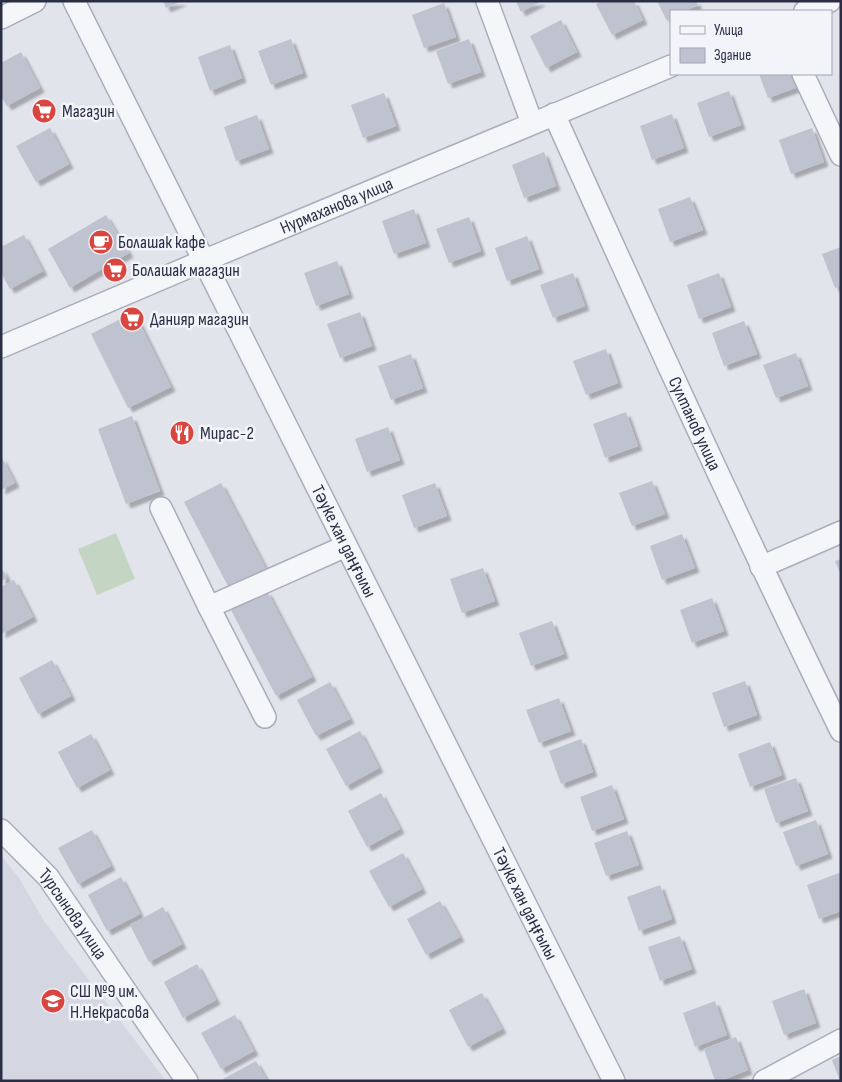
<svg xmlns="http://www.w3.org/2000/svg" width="842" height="1082" font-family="'Sofia Sans Condensed',sans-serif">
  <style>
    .built { fill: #d4d6e1 }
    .green { fill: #c4d6c3 }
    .building { fill: #bfc2cf; filter: url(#shadow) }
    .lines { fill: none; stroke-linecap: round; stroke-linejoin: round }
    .minor-casing { stroke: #aaadba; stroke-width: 24 }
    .minor { stroke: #f5f6f9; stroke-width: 21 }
    .labels { text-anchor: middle; stroke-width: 5; stroke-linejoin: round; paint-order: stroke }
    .poi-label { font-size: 18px; fill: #292e45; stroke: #f2f4f9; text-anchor: start }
    .street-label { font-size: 18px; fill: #292e45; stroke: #f2f4f9 }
  </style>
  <defs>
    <filter id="shadow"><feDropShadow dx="4.5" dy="4.5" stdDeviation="1" flood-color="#0004"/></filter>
  </defs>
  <rect width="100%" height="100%" fill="#e2e4ec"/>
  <!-- built -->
  <path class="built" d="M1,855L19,878L44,921L166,1081H1Z"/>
  <!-- green -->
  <path class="green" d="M116,533L135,579L97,595L78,549Z"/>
  <!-- building -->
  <g class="building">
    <path d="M163,1H183L166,8Z"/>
    <path d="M516,1H542L521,12Z"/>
    <path d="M601,1H634L643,20L612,35L596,4Z"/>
    <path d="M657,1H696L698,5L685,11H671V19L667,21Z"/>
    <path d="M444,3L456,37L424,48L412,15Z"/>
    <path d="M561,20L577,52L546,68L530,36Z"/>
    <path d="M291,39L303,73L271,85L258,51Z"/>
    <path d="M469,39L481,72L448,84L436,51Z"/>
    <path d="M230,45L242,78L210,91L198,57Z"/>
    <path d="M21,52L40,88L7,106L1,96V63Z"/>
    <path d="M759,74H796L801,86L768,98Z"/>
    <path d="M729,91L741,125L709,137L697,103Z"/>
    <path d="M384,93L396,126L363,138L351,105Z"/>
    <path d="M672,114L684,148L652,160L640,126Z"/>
    <path d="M257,115L269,149L236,161L224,127Z"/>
    <path d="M50,128L69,164L36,182L16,146Z"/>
    <path d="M812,128L824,162L791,174L779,140Z"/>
    <path d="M544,152L556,186L524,198L512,165Z"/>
    <path d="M690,197L703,230L670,242L658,209Z"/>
    <path d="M414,209L426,243L394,254L382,221Z"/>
    <path d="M106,215L129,253L70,288L48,249Z"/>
    <path d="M469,217L481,251L449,263L436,229Z"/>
    <path d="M24,235L43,271L10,289L1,273V247Z"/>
    <path d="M527,236L539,269L507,281L495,248Z"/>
    <path d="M841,247V285L835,288L822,254Z"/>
    <path d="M337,261L349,294L316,306L304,273Z"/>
    <path d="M573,273L585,306L553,318L540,285Z"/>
    <path d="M719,273L731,307L699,319L687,285Z"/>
    <path d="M134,312L171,387L128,408L91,334Z"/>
    <path d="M360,312L372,346L340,358L327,324Z"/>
    <path d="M744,321L757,354L724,366L712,333Z"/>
    <path d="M606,349L618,383L586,395L573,361Z"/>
    <path d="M796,353L808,386L776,398L763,365Z"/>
    <path d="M411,354L423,388L391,400L378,366Z"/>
    <path d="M626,412L638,446L605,458L593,424Z"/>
    <path d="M132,416L160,491L126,504L98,429Z"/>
    <path d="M388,427L400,460L367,472L355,439Z"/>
    <path d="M1,456L15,483L1,490Z"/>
    <path d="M652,481L665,514L632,526L619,493Z"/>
    <path d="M221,483L266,569L229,588L184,502Z"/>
    <path d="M435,483L447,516L414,528L402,495Z"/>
    <path d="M682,534L695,568L662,580L650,546Z"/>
    <path d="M841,559V575L835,561Z"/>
    <path d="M1,567L7,578L1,581Z"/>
    <path d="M483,568L495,601L462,613L450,579Z"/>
    <path d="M14,580L33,617L1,634V587Z"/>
    <path d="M267,591L312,677L276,696L231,610Z"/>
    <path d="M712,598L724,631L692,643L680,610Z"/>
    <path d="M552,621L564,654L531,666L519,633Z"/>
    <path d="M52,660L71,696L38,714L19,678Z"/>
    <path d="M745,681L757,715L724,727L712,693Z"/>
    <path d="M330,682L350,719L316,736L297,700Z"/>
    <path d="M559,698L571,731L539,743L526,710Z"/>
    <path d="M360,731L379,768L346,786L326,749Z"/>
    <path d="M91,734L110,770L77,788L58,752Z"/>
    <path d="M581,739L593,772L561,784L549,751Z"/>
    <path d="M770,742L782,775L750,787L738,754Z"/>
    <path d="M796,778L808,811L776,823L764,789Z"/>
    <path d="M612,785L624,819L592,831L580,797Z"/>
    <path d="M381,793L400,829L367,847L348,811Z"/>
    <path d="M816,820L828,854L796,866L783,832Z"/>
    <path d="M92,830L111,866L78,884L58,848Z"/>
    <path d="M627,831L639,865L606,876L594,843Z"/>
    <path d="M403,853L422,889L389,907L369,871Z"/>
    <path d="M839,873L841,877V911L819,919L807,885Z"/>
    <path d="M121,877L140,914L107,931L88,895Z"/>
    <path d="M660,885L672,919L639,931L627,897Z"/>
    <path d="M440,901L460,937L426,955L407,919Z"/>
    <path d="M163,907L182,944L149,962L130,925Z"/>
    <path d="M680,936L692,969L660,981L648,947Z"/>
    <path d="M197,964L216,1000L183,1018L164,982Z"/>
    <path d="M804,989L816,1023L784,1035L772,1001Z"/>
    <path d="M482,993L502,1029L468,1047L449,1010Z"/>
    <path d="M715,1001L727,1035L695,1047L683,1013Z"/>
    <path d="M235,1015L254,1051L221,1069L201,1033Z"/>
    <path d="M736,1037L748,1070L720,1081H715L704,1049Z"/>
    <path d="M841,1056V1081H840L832,1060Z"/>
    <path d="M256,1061L267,1081H224L223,1079Z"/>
  </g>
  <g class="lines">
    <defs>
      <g id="minor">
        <path id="s1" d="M74,1L614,1081"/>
        <path d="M487,1L532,123"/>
        <path d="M805,11L830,1"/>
        <path d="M1,18L35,1"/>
        <path d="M803,74L841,155"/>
        <path id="s2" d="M554,114C647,321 741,527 841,731"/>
        <path id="s3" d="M1,347L203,261L671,66"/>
        <path d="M161,508L209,607L265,717"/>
        <path d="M761,567L841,532"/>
        <path d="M209,607L346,546"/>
        <path id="s4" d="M1,830L48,877L187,1081"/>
        <path d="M764,1081L841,1040"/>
      </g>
    </defs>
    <!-- minor casing -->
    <use href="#minor" class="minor-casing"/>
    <!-- minor -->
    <use href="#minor" class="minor"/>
  </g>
  <!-- icons -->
  <defs>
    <symbol id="supermarket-disc" viewBox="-11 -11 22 22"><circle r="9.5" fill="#d9453f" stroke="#f2f4f9"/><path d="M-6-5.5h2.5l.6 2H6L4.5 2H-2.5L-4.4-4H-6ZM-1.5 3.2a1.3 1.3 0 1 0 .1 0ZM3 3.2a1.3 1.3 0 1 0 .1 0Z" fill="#fff"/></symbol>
    <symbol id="cafe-disc" viewBox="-11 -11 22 22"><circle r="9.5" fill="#d9453f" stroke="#f2f4f9"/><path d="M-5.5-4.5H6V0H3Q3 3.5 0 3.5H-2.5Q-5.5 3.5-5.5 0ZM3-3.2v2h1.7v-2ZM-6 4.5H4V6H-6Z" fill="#fff"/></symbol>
    <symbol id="restaurant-disc" viewBox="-11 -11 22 22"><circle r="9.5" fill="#d9453f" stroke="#f2f4f9"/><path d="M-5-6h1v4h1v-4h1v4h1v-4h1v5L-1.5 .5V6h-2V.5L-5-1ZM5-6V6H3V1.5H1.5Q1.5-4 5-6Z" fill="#fff"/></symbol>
    <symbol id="school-disc" viewBox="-11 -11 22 22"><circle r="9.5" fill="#d9453f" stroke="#f2f4f9"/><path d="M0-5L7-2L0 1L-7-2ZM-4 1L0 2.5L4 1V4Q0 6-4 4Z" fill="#fff"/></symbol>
  </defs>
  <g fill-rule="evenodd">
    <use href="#supermarket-disc" x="30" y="97" width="28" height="28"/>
    <use href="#cafe-disc" x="87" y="228" width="28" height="28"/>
    <use href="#supermarket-disc" x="101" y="256" width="28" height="28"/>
    <use href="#supermarket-disc" x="118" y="305" width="28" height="28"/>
    <use href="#restaurant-disc" x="168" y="419" width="28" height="28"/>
    <use href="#school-disc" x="39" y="987" width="28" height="28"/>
  </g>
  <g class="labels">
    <!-- poi labels -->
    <g class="poi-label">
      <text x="62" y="117">Магазин</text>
      <text x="118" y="248">Болашак кафе</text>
      <text x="132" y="276">Болашак магазин</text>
      <text x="150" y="325">Данияр магазин</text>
      <text x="200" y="439">Мирас-2</text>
      <text x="70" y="997">СШ №9 им.<tspan x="70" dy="21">Н.Некрасова</tspan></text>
    </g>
    <!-- street labels -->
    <g class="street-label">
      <text dy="6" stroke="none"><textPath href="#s3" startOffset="364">Нурмаханова улица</textPath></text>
      <text dy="6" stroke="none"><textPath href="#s2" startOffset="340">Султанов улица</textPath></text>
      <text dy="6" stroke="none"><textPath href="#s1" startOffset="604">Тәуке хан даңғылы</textPath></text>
      <text dy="6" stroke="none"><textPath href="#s1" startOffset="1009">Тәуке хан даңғылы</textPath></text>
      <text dy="6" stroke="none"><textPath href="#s4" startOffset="111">Турсынова улица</textPath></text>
    </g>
  </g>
  <!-- border -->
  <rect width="842" height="1082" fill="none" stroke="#292e45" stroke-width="5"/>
  <!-- legend -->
  <rect x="670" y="10" width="162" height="65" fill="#f2f4f9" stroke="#a2a5b1"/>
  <rect x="680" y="26" width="25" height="8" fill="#f5f6f9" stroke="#a2a5b1"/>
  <text x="714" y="35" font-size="15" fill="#292e45">Улица</text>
  <rect x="680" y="48" width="25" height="15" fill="#bfc2cf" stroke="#a2a5b1"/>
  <text x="714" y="60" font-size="15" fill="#292e45">Здание</text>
</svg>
